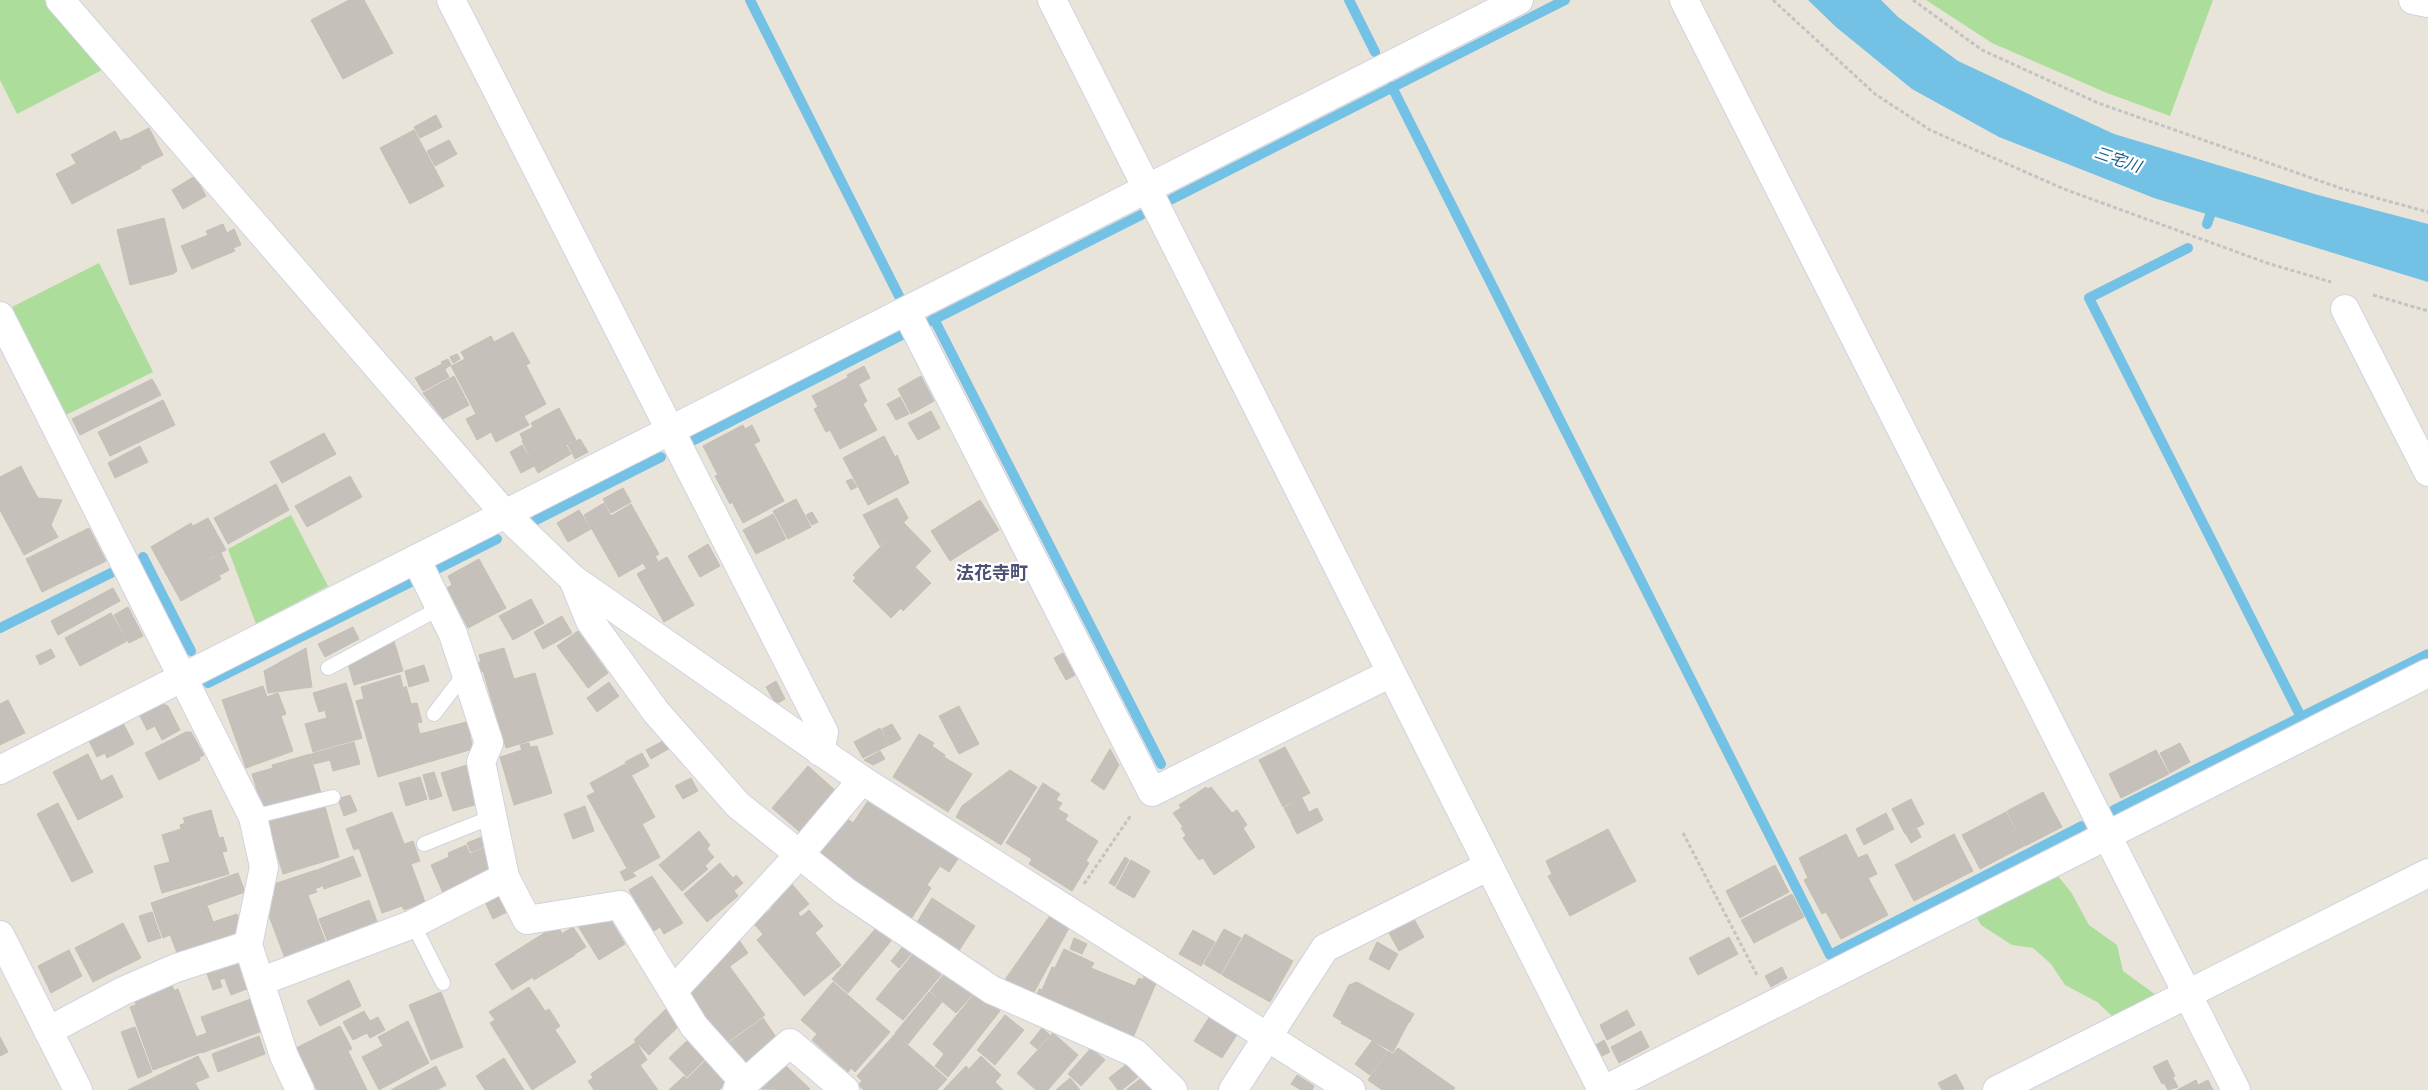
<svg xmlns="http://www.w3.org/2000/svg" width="2428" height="1090" font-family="'DejaVu Sans','Noto Sans JP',sans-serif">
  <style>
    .green { fill: #addd9a }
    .water { fill: #73c1e5 }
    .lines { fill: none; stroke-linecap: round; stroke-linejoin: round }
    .stream { stroke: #73c1e5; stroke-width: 10 }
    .building { fill: #c5c0ba; stroke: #c4c0b4 }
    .service-casing { stroke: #d0d2e0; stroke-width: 16 }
    .minor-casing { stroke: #d0d2e0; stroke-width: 30 }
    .path { stroke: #c3c3c3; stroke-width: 3; stroke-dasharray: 4 2.5; stroke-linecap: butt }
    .service { stroke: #fff; stroke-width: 14 }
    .minor { stroke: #fff; stroke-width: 28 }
    .labels { text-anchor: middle; stroke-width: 4.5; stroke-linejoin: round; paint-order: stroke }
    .water-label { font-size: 16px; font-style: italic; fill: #165e8e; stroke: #fff }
    .quarter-label { font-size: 18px; font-weight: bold; fill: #4c5175; stroke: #fff }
  </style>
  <rect width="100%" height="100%" fill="#e9e4da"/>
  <!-- green -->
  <g class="green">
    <path d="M0,0H44L106,68L17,114L0,80Z"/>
    <path d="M1926,0H2213L2170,116L2107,93L1992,43Z"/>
    <path d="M99,263L153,372L66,415L12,307Z"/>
    <path d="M291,515L328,586L256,624L228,549Z"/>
    <path d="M2058,876L2071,892L2089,925L2117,945L2123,971L2156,995L2113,1017L2097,1002L2065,985L2051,964L2033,948L2012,945L1981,925L1976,916Z"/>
  </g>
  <!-- water -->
  <path class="water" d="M1808,0H1881L1898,17L1958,61L2114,134L2318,195L2428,224V282L2154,198L1999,137L1912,89L1836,27Z"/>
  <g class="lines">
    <!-- stream -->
    <g class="stream">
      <path d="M750,0L899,296"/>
      <path d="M1349,0L1375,52"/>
      <path d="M1392,87L1830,955L2082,826"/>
      <path d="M1172,199L1565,0"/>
      <path d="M2207,224L2214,204"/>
      <path d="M2188,248L2089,298L2301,717L2428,654"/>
      <path d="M934,319L1161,764"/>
      <path d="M931,321L1141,215"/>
      <path d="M694,440L902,335"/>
      <path d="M536,520L661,457"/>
      <path d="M143,557L191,651"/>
      <path d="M437,569L497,539"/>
      <path d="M0,628L111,573"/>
      <path d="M206,680L208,683L411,582"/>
      <path d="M2114,810L2301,717"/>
    </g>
  </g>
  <!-- building -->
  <g class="building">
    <path d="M349,0H364L393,53L343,79L311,20Z"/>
    <path d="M436,115L442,127L420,138L414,127Z"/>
    <path d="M149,128L163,155L141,166L127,139Z"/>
    <path d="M414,130L444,186L410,204L380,148Z"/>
    <path d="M115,131L120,140L76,163L71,155Z"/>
    <path d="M126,138L141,168L72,204L56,174Z"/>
    <path d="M449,140L457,154L435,166L427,151Z"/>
    <path d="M195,176L206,196L183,209L172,190Z"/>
    <path d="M164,218L177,271L173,274L130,285L117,230Z"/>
    <path d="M223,224L227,233L234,229L241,245L233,248L235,251L192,269L181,246L208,235L206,231Z"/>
    <path d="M513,332L530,363L526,365L546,404L524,416L529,425L496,442L491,432L477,440L466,419L476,414L451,366L465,359L461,352L491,336L494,342Z"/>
    <path d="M457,354L460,359L453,363L450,357Z"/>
    <path d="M448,359L451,365L445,369L441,362Z"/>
    <path d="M442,364L449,377L423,391L415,378Z"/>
    <path d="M864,366L870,378L854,387L847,375Z"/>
    <path d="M454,376L469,405L443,419L423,393Z"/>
    <path d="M921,376L934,401L911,414L898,389Z"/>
    <path d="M849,377L854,388L859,385L867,401L863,404L877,430L840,449L830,430L826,432L814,409L818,407L812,396Z"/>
    <path d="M152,379L161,395L80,435L72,419Z"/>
    <path d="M900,397L909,414L896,420L887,404Z"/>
    <path d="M163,400L175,425L110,456L98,432Z"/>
    <path d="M559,408L576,440L566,445L571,454L538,473L522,441L523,440L520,434L533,427L531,423Z"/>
    <path d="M931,411L940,428L918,440L908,423Z"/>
    <path d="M743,425L745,429L752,425L760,441L754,444L784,501L743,523L732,502L730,504L715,476L718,475L703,446Z"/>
    <path d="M324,433L336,454L282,483L270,462Z"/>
    <path d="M884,436L895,457L897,455L909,483L868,505L843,458Z"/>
    <path d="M580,439L588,452L575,459L568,445Z"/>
    <path d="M522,445L534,466L521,473L510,452Z"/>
    <path d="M140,446L148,462L115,478L108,463Z"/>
    <path d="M21,466L28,480L0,494V477Z"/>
    <path d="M350,476L362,497L307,527L295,506Z"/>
    <path d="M852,479L857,487L851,490L846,481Z"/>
    <path d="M28,480L38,498L62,500L51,525L58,537L24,555L0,510V495Z"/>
    <path d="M276,484L289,510L228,544L214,518Z"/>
    <path d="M623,488L631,502L611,513L603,499Z"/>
    <path d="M897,498L908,518L880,546L863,515Z"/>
    <path d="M796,499L811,527L788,539L773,511Z"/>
    <path d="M980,500L999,530L950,561L931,531Z"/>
    <path d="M604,503L611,516L631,504L659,554L619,577L584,515Z"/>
    <path d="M579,510L591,529L568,542L557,523Z"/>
    <path d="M812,512L818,522L812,525L806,515Z"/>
    <path d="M773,514L786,539L756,554L743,530Z"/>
    <path d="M208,518L226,550L210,558L193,526Z"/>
    <path d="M191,523L221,579L181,601L151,547Z"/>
    <path d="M904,523L931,551L915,567L931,583L903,611L901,608L891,618L853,581L856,578L853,575Z"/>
    <path d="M89,528L106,561L42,592L26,559Z"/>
    <path d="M708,544L720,566L700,577L688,556Z"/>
    <path d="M221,553L229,570L220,575L211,559Z"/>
    <path d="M655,556L658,561L646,568L643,563Z"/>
    <path d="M667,557L694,605L664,622L637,574Z"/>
    <path d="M479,559L506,608L468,628L447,588L452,585L448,576Z"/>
    <path d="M113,588L120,601L58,635L51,621Z"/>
    <path d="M531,599L544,623L513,640L499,616Z"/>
    <path d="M128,607L143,636L129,643L114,615Z"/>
    <path d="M111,613L127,641L80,666L65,638Z"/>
    <path d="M562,616L572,633L543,649L534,632Z"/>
    <path d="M353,627L359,639L325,657L318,644Z"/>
    <path d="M578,631L608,673L588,688L557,646Z"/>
    <path d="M394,641L403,671L354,685L348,664Z"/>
    <path d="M306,648L312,687L268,693L264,671Z"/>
    <path d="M504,648L514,679L535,673L553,734L506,748L483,671L479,673L476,663L481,662L479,655Z"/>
    <path d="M51,649L55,657L40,665L36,656Z"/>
    <path d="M1063,653L1075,675L1066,680L1054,658Z"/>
    <path d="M424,665L429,681L409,687L405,671Z"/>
    <path d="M400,675L403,688L406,686L411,704L417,703L422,722L417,723L420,734L470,721L474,734L470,736L473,749L378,777L356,701L364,699L361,687Z"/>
    <path d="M776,681L785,699L776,704L766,687Z"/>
    <path d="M609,682L619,696L597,712L587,698Z"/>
    <path d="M346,683L352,702L319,712L313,693Z"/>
    <path d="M263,686L267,697L278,693L286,714L281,716L293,751L246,768L222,700Z"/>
    <path d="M8,700L25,733L0,745V704Z"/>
    <path d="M352,702L354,710L327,718L325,711Z"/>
    <path d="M160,703L168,706L180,730L162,740L155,726L147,730L139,714Z"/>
    <path d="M959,706L979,744L959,754L939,716Z"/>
    <path d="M354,710L362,738L313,752L305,724Z"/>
    <path d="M123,723L134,744L107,758L105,753L97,757L89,741Z"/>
    <path d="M892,724L901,739L890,745L882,729Z"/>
    <path d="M880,728L889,745L863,758L854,742Z"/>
    <path d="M186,732H191L204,755L199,758L200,760L159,780L145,753Z"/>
    <path d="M919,734L934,743L932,746L945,755L944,757L972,774L948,812L893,777Z"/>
    <path d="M665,740L670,748L651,759L646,750Z"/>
    <path d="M354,742L360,764L333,771L330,760L314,764L311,754Z"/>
    <path d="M529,743L530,747L537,746L552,793L514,805L500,757L522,750L520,745Z"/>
    <path d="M2180,743L2190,762L2170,773L2160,753Z"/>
    <path d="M1285,747L1310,793L1283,807L1259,760Z"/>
    <path d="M1110,749L1119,765L1104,790L1091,781Z"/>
    <path d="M2156,750L2169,774L2121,798L2109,774Z"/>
    <path d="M880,751L885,759L873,765L864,760Z"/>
    <path d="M642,753L649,766L632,775L625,762Z"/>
    <path d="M88,754L101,781L112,775L123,797L78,820L53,772Z"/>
    <path d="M310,754L321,793L284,804L283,801L262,807L252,774L273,768L272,765Z"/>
    <path d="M625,764L655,817L642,824L660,857L630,874L587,796L595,792L590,783Z"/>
    <path d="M467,765L478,804L453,811L441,773Z"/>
    <path d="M808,766L837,792L801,833L772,808Z"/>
    <path d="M1010,770L1037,787L1001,845L956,817L962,806Z"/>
    <path d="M434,772L442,796L430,800L423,775Z"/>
    <path d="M420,777L427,799L406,806L399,783Z"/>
    <path d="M691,778L698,791L683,799L675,786Z"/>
    <path d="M1043,783L1060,794L1056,800L1062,803L1058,809L1068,815L1065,820L1098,841L1086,861L1089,863L1072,891L1029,864L1032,859L1006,843Z"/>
    <path d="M1206,787L1208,789L1211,787L1232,813L1237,810L1247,825L1243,828L1255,847L1214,875L1203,858L1199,860L1183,838L1186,835L1181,828L1183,827L1173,813L1181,808L1179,805Z"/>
    <path d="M2043,792L2062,827L2025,846L2007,811Z"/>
    <path d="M350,795L357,811L344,816L338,799Z"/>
    <path d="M870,798L958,859L949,872L940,866L927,885L931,888L909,922L820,862V854L845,817L853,823Z"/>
    <path d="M1302,798L1309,812L1291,821L1284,808Z"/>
    <path d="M1911,799L1924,824L1905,834L1892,809Z"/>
    <path d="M58,803L93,872L72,882L37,814Z"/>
    <path d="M324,803L339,857L283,874L267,820Z"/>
    <path d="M585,806L594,831L573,839L564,814Z"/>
    <path d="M1317,808L1323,820L1297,834L1291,822Z"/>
    <path d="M211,810L219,838L223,837L227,851L222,852L229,874L162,893L154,866L170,862L162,835L181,829L180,825L185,823L183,818Z"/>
    <path d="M392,812L404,844L413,841L420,861L411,864L425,902L404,910L402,906L382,913L359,848L354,850L346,829Z"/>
    <path d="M2006,812L2024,846L1980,869L1962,835Z"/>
    <path d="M1886,813L1894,829L1864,845L1856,829Z"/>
    <path d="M1608,829L1636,881L1570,916L1548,876L1552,874L1546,861Z"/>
    <path d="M1917,829L1921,837L1911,843L1906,834Z"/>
    <path d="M699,831L710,845L707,849L714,857L705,866L708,869L682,891L659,865Z"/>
    <path d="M1846,834L1858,858L1867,854L1877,874L1868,878L1888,915L1841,939L1826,912L1822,914L1804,880L1808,878L1799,858Z"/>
    <path d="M1954,834L1973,871L1914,901L1895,865Z"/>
    <path d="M484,836L487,845L471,852L467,843Z"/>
    <path d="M466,845L470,854L483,848L493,871L443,893L431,865L449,857L448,853Z"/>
    <path d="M353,856L361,876L324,889L317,870Z"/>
    <path d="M1125,857L1129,860L1115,886L1109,883Z"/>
    <path d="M1131,860L1150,871L1134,898L1116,888Z"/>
    <path d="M720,863L733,878L736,875L743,883L734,891L738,896L707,922L684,894Z"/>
    <path d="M1775,865L1789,892L1740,918L1726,891Z"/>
    <path d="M626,869L630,875L633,873L636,876L625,881L620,872Z"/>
    <path d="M316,870L322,886L315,889L317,892L308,895L327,946L286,961L266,908L272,906L269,899L275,896L271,885Z"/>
    <path d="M238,873L245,892L208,905L201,886Z"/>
    <path d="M652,876L683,923L664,934L660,927L654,931L629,890Z"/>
    <path d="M790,882L809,904L798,913L801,917L809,910L823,926L815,933L841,965L804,996L757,940L763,934L754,924L772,908L766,902Z"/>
    <path d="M200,886L213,922L237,914L244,934L178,956L164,918L157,921L151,903Z"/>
    <path d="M501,890L511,910L493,919L484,900Z"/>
    <path d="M1792,894L1804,917L1754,943L1741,920Z"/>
    <path d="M932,898L975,926L958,952L916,924Z"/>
    <path d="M369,900L379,927L329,945L319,919Z"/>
    <path d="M152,912L161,938L148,942L139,916Z"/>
    <path d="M609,917L625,944L599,960L575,921Z"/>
    <path d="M1049,917L1069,928L1032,996L1004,981Z"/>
    <path d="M164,919L170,935L163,938L157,921Z"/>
    <path d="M1414,919L1424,937L1399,951L1389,933Z"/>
    <path d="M123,923L141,958L93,982L75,948Z"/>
    <path d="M557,925L575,955L534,980L533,977L512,990L495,964Z"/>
    <path d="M573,927L586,947L575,954L563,933Z"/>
    <path d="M877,927L891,941L848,993L832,979Z"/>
    <path d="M1224,929L1241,938L1221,974L1204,964Z"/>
    <path d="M1193,930L1215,942L1201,966L1179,954Z"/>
    <path d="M1245,934L1293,961L1270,1002L1222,975Z"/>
    <path d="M1729,937L1738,954L1698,975L1689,958Z"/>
    <path d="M1074,938L1087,944L1082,954L1070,949Z"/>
    <path d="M739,940L748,953L730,966L721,953Z"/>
    <path d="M1377,942L1398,954L1389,970L1369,959Z"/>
    <path d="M904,945L913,952L899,968L891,961Z"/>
    <path d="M1064,949L1094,963L1091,968L1135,986L1139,978L1143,980L1144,975L1157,981L1132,1040L1036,998L1039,989L1042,990L1052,967L1055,968Z"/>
    <path d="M69,950L82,976L51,993L38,966Z"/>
    <path d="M914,953L941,975L903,1020L876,999Z"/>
    <path d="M722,956L765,1015L725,1044L685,990Z"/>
    <path d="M241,958L252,987L231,995L220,966Z"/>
    <path d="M219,967L224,978L220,980L215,968Z"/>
    <path d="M1782,967L1787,978L1771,987L1765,976Z"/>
    <path d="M216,970L222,987L213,990L207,974Z"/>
    <path d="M945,973L972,995L956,1013L930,991Z"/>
    <path d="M349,980L361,1006L320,1026L307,1001Z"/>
    <path d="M833,982L890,1032L855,1072L851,1068L848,1072L812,1040L817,1034L801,1020Z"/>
    <path d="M1357,982L1414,1014L1409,1023L1356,994L1341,1021L1333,1016L1349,985Z"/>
    <path d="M171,983L174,990L136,1004L133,998Z"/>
    <path d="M529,987L545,1011L549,1009L560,1026L555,1030L576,1062L532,1090L490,1023L495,1020L489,1012Z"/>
    <path d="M178,989L202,1052L153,1070L130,1007Z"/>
    <path d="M441,992L463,1047L431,1060L409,1005Z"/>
    <path d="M929,992L942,1002L908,1044L895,1033Z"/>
    <path d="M976,992L1000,1011L948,1077L935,1066L944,1054L933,1044Z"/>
    <path d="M1356,995L1408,1023L1393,1052L1341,1023Z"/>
    <path d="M256,997L268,1029L213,1049L201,1017Z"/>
    <path d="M668,1007L683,1022L649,1055L634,1040Z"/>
    <path d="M1627,1010L1635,1025L1607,1040L1600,1025Z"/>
    <path d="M364,1011L370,1021L378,1017L385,1030L370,1038L367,1033L353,1040L343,1022Z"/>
    <path d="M1005,1015L1024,1030L995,1065L977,1050Z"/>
    <path d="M1210,1016L1238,1033L1222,1058L1194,1041Z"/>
    <path d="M763,1018L778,1040L741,1067L726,1045Z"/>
    <path d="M408,1021L429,1063L379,1090L362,1057L383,1046L378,1037Z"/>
    <path d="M340,1026L352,1049L348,1051L367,1090H317L296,1048Z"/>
    <path d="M135,1027L152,1072L138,1078L121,1032Z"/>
    <path d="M1042,1028L1050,1035L1037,1049L1030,1043Z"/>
    <path d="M1641,1031L1649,1047L1619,1063L1611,1047Z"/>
    <path d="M207,1033L212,1049L202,1053L196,1037Z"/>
    <path d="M1053,1033L1078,1055L1048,1090H1036L1017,1073Z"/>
    <path d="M895,1034L947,1079L937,1090H864L858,1085L862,1081L857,1076Z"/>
    <path d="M259,1036L265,1054L218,1072L212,1054Z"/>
    <path d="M0,1037L8,1052L0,1056Z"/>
    <path d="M691,1037L709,1055L687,1077L669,1058Z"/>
    <path d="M1604,1040L1610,1052L1602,1056L1596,1045Z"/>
    <path d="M1372,1041L1387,1051L1370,1075L1355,1064Z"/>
    <path d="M636,1042L647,1060L640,1065L658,1090H594L588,1081L593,1078L591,1074Z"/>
    <path d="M1091,1048L1105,1060L1081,1086L1068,1074Z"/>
    <path d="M1398,1048L1455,1088L1453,1090H1382L1368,1080L1388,1051L1393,1054Z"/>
    <path d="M198,1056L209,1077L195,1083L199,1090H128Z"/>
    <path d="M981,1056L1001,1075L995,1082L1003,1090H943L966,1066L969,1069Z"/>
    <path d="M504,1058L524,1090H485L476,1076Z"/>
    <path d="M2167,1060L2175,1076L2162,1084L2153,1067Z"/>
    <path d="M705,1061L726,1083L719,1090H669L684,1076L687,1079Z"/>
    <path d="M1128,1063L1139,1076L1122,1090H1118L1109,1078Z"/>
    <path d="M784,1064L810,1089L809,1090L761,1089Z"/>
    <path d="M436,1066L446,1085L437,1090H391Z"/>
    <path d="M1956,1074L1964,1089L1942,1090L1938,1083Z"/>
    <path d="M1145,1075L1157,1090H1126Z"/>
    <path d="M1297,1075L1314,1086L1312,1090H1301L1291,1084Z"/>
    <path d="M1070,1078L1080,1090H1056Z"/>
    <path d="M2173,1078L2178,1087L2168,1090L2164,1083Z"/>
    <path d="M2196,1080L2198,1085L2208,1080L2213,1090H2177Z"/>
  </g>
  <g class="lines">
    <defs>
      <g id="service">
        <path d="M328,668L440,608"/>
        <path d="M434,714L466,672"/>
        <path d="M253,817L333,797"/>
        <path d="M424,844L492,817"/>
        <path d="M413,924L443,983"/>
      </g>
      <g id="minor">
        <path d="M60,0L505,514L573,579L862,780L1351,1090"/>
        <path d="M451,0L824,732L820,752"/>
        <path d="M1052,0L1602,1090"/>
        <path d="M1684,0L2236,1090"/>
        <path d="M2413,0L2428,3"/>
        <path d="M2345,309L2428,472"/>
        <path d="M906,311L1152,792L1391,673"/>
        <path d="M0,316L253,817L264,867L248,945L284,1056L300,1090"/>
        <path d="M416,559L453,634L489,743L481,762L505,877L527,920L620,905L694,1026L745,1083"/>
        <path d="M573,579L590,621L656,712L738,805L845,891L992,990L1135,1053L1173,1090"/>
        <path d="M0,770L1519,0"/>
        <path d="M0,935L78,1090"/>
        <path d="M262,981L413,924L505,877"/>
        <path d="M673,991L799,855L862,780"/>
        <path d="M48,1031L123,991L176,968L248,945"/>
        <path d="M737,1090L790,1043L845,1090"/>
        <path d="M1233,1090L1325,948L1489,866"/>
        <path d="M1604,1090L2428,673"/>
        <path d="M1997,1090L2428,873"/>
      </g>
    </defs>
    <!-- service casing -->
    <use href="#service" class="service-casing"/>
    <!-- minor casing -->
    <use href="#minor" class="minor-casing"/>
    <!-- path -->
    <g class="path">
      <path d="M1773,0L1875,94L1930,130L2064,189L2267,263L2331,282"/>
      <path d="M1913,0L1982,50L2098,103L2340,188L2428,212"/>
      <path d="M2373,295L2428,311"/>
      <path d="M1683,833L1758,977"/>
      <path d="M1084,884L1131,815"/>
    </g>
    <!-- service -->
    <use href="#service" class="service"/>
    <!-- minor -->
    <use href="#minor" class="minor"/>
  </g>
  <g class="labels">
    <!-- water labels -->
    <g class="water-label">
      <text transform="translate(2118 159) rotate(19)" y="6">三宅川</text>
    </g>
    <!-- quarter labels -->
    <g class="quarter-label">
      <text x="992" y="579">法花寺町</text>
    </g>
  </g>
</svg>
